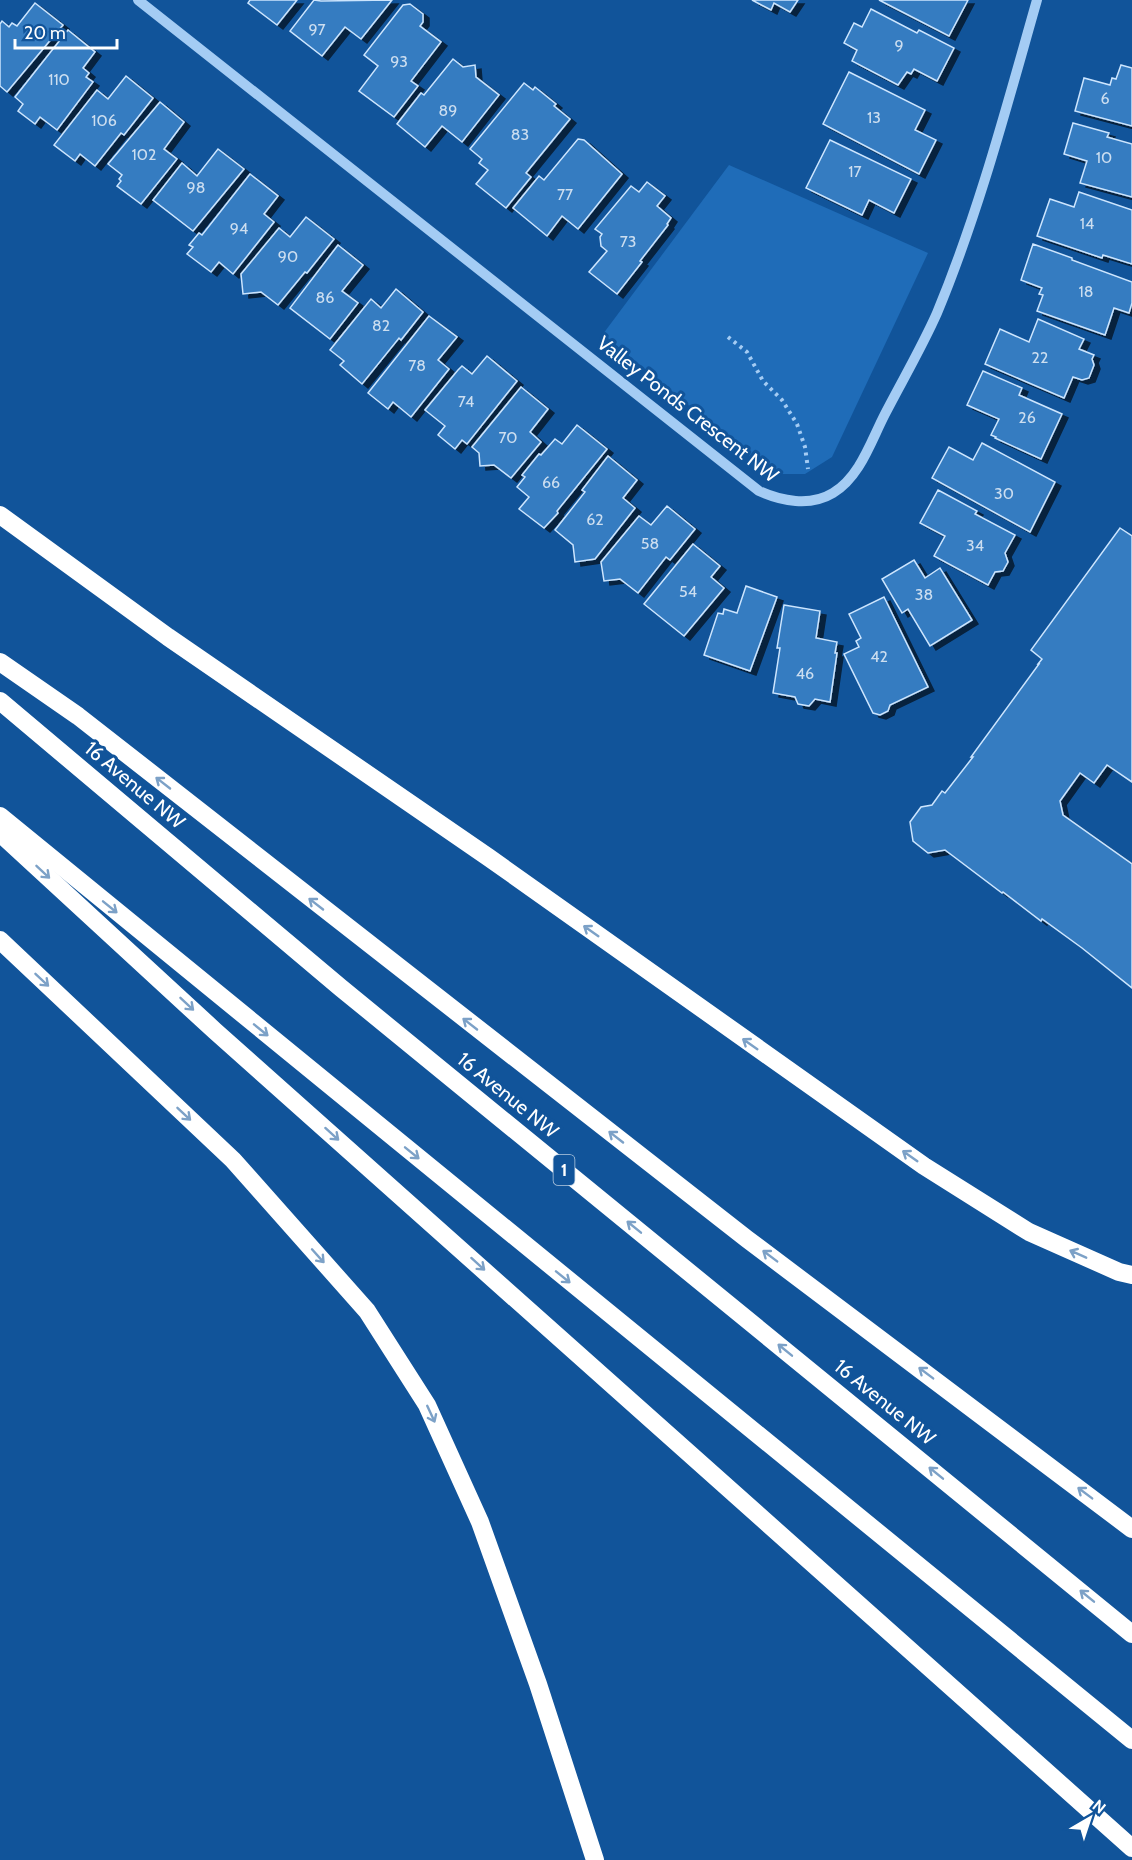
<svg xmlns="http://www.w3.org/2000/svg" width="1132" height="1860" font-family="Cabin,sans-serif">
  <style>
    .green { fill: #1f6cb8 }
    .building { fill: #347bc1; stroke: #cce5fe; stroke-width: 1.5; filter: url(#shadow) }
    .lines { fill: none; stroke-linecap: round; stroke-linejoin: round }
    .path { stroke: #a4ccf4; stroke-width: 4; stroke-dasharray: 3 4.5; stroke-linecap: butt }
    .minor { stroke: #a4ccf4; stroke-width: 10 }
    .highway { stroke: #fff; stroke-width: 18 }
    .oneway { stroke: #7ca1c7 }
    .labels { text-anchor: middle; stroke-width: 6; stroke-linejoin: round; paint-order: stroke }
    .number-label { font-size: 16px; fill: #ccdef0 }
    .shield { fill: #11549a; stroke: #b8cce1; stroke-width: 1.5 }
    .shield-label { font-size: 18px; font-weight: bold; fill: #fff }
    .street-label { font-size: 20px; fill: #fff; stroke: #11549a }
  </style>
  <defs>
    <filter id="shadow"><feDropShadow dx="6" dy="4" stdDeviation="0" flood-color="#0009"/></filter>
  </defs>
  <rect width="100%" height="100%" fill="#11549a"/>
  <!-- green -->
  <path class="green" d="M729,165L928,253L832,457L805,474H771L603,334Z"/>
  <!-- building -->
  <g class="building">
    <path d="M250,0H297L277,25L248,3Z"/>
    <path d="M314,0L321,1L392,0L361,39L345,27L322,56L290,31Z"/>
    <path d="M752,0H798L790,12L774,3L771,10Z"/>
    <path d="M879,0H968L949,36Z"/>
    <path d="M35,3L63,25L7,92L0,86V24L2,21L9,27L12,23L17,26Z"/>
    <path d="M410,4L423,14V22L420,26L441,42L411,81L418,86L394,117L359,91L378,66L364,55L403,5Z"/>
    <path d="M871,9L917,33L919,30L954,48L937,81L914,69L911,74L907,72L898,85L852,61L857,50L844,43L854,23L862,27Z"/>
    <path d="M68,30L95,52L83,68L89,73L86,77L93,82L57,130L40,117L35,124L18,111L23,104L15,97Z"/>
    <path d="M453,59L463,67L475,65L476,77L499,95L462,142L442,126L425,147L397,124L421,93L424,95Z"/>
    <path d="M1121,65L1132,68V126L1075,111L1084,78L1110,85L1112,78L1116,79Z"/>
    <path d="M849,72L925,110L915,130L936,140L919,174L823,124Z"/>
    <path d="M126,76L153,98L124,135L121,133L95,166L80,154L75,161L54,145L97,90L108,99Z"/>
    <path d="M524,83L533,90L535,87L556,104L554,106L570,119L526,173L531,177L506,208L476,184L488,170L479,163L482,159L470,149Z"/>
    <path d="M160,102L184,122L164,149L177,159L141,204L117,186L121,181L119,179L122,175L108,164Z"/>
    <path d="M1073,123L1109,133L1107,137L1132,144V197L1080,183L1087,161L1064,154Z"/>
    <path d="M578,139L584,140L622,174L578,229L562,216L547,236L513,208L539,176L544,180Z"/>
    <path d="M830,140L911,179L894,213L869,200L862,215L806,188Z"/>
    <path d="M218,149L244,169L193,231L153,200L182,163L197,176Z"/>
    <path d="M250,174L278,196L264,214L274,222L233,274L219,262L211,272L187,254L193,247L189,245L199,233L202,235Z"/>
    <path d="M647,182L665,196L657,206L671,218L667,224L668,225L640,261L642,262L617,294L589,272L607,251L601,246L600,237L602,234L595,229L631,186L639,192Z"/>
    <path d="M1079,192L1132,210V264L1103,255L1102,258L1037,236L1050,199L1074,207Z"/>
    <path d="M306,217L334,239L307,273L305,272L278,305L261,292L243,294L241,274L279,228L290,237Z"/>
    <path d="M1033,244L1072,258V260L1132,282V303L1129,313L1114,308L1105,335L1037,311L1043,295L1039,294L1042,288L1021,280Z"/>
    <path d="M338,245L363,265L342,291L358,303L330,339L290,308Z"/>
    <path d="M396,289L423,312L401,340L399,338L362,384L340,365L344,361L330,350L371,299L381,308Z"/>
    <path d="M429,316L457,337L438,360L449,369L411,417L393,402L388,409L368,393Z"/>
    <path d="M1038,319L1084,339L1079,349L1094,355L1092,359L1094,365L1089,378L1082,380L1073,377L1064,398L985,364L1000,329L1029,342Z"/>
    <path d="M487,356L517,381L467,444L462,440L455,449L438,435L445,426L425,410L458,370L462,366L472,374Z"/>
    <path d="M983,371L1022,388L1019,395L1062,414L1041,459L995,438L996,437L991,435L999,419L967,405Z"/>
    <path d="M521,387L548,409L530,432L541,442L511,478L494,465L480,466L479,453L472,447Z"/>
    <path d="M577,425L607,449L557,511L558,513L544,528L519,509L529,497L517,487L525,477L522,475L539,454L541,455L555,439L562,444Z"/>
    <path d="M982,443L1055,482L1030,532L932,478L949,447L973,460Z"/>
    <path d="M608,456L637,480L623,498L635,508L595,559L575,562L573,545L555,530L585,492L582,490Z"/>
    <path d="M938,490L977,511L975,514L1015,535L1005,553L1008,562L1003,571L995,572L988,585L934,556L945,536L920,523Z"/>
    <path d="M667,506L695,529L670,560L666,557L638,593L620,579L604,581L601,562L639,516L651,525Z"/>
    <path d="M1120,528L1132,536V782L1107,765L1094,783L1080,773L1060,801L1063,815L1132,864V988L1082,948L1042,919L1041,921L1003,892L1002,893L945,850L928,853L913,841L910,822L921,807L932,805L942,791L945,793L973,757H971L1039,664H1038L1042,659L1031,650Z"/>
    <path d="M693,544L720,566L711,577L724,588L684,636L644,604Z"/>
    <path d="M914,560L925,578L940,568L972,620L930,646L908,609L902,613L882,579Z"/>
    <path d="M746,586L777,597L750,671L704,655L718,613L723,614L724,609L737,613Z"/>
    <path d="M884,597L928,687L890,705L888,711L880,715L873,713L844,654L859,647L856,641L861,638L849,614Z"/>
    <path d="M784,605L820,611L816,638L837,642L835,653H837L830,702L815,699L809,706L798,704L795,697L773,693L780,648H777Z"/>
  </g>
  <g class="lines">
    <!-- path -->
    <path class="path" d="M728,337L747,352L763,381L782,400L797,424L805,447L808,469"/>
    <!-- minor -->
    <path class="minor" d="M138,0L759,491C781,501 810,507 833,493C860,477 871,441 885,414C902,381 922,347 937,313C979,212 1007,105 1037,0"/>
    <!-- highway -->
    <g class="highway">
      <path d="M0,515L168,637L488,857L924,1166L1029,1232L1119,1272L1132,1275"/>
      <path d="M0,662L78,716L747,1239L1132,1529"/>
      <path d="M0,701L341,988L1132,1634"/>
      <path d="M0,816L1132,1740"/>
      <path d="M0,833L215,1031L1132,1848"/>
      <path d="M0,940L233,1160L367,1311L427,1405L480,1522L538,1684L595,1860"/>
    </g>
  </g>
  <!-- one-way arrows -->
  <defs><path id="oneway-shaft" d="M-6 0H5M1.5-3L5.5 0L1.5 3" fill="none" stroke-width="1.6" stroke-linecap="round" stroke-linejoin="round" transform="scale(1.5)"/></defs>
  <g class="oneway">
    <use href="#oneway-shaft" transform="translate(163 783) rotate(-142)"/>
    <use href="#oneway-shaft" transform="translate(43 872) rotate(43)"/>
    <use href="#oneway-shaft" transform="translate(316 904) rotate(-142)"/>
    <use href="#oneway-shaft" transform="translate(110 907) rotate(39)"/>
    <use href="#oneway-shaft" transform="translate(591 931) rotate(-145)"/>
    <use href="#oneway-shaft" transform="translate(42 980) rotate(43)"/>
    <use href="#oneway-shaft" transform="translate(187 1004) rotate(43)"/>
    <use href="#oneway-shaft" transform="translate(470 1024) rotate(-142)"/>
    <use href="#oneway-shaft" transform="translate(261 1030) rotate(39)"/>
    <use href="#oneway-shaft" transform="translate(750 1044) rotate(-145)"/>
    <use href="#oneway-shaft" transform="translate(184 1114) rotate(43)"/>
    <use href="#oneway-shaft" transform="translate(332 1134) rotate(42)"/>
    <use href="#oneway-shaft" transform="translate(616 1137) rotate(-142)"/>
    <use href="#oneway-shaft" transform="translate(412 1153) rotate(39)"/>
    <use href="#oneway-shaft" transform="translate(910 1156) rotate(-145)"/>
    <use href="#oneway-shaft" transform="translate(634 1227) rotate(-141)"/>
    <use href="#oneway-shaft" transform="translate(1078 1254) rotate(-156)"/>
    <use href="#oneway-shaft" transform="translate(318 1256) rotate(48)"/>
    <use href="#oneway-shaft" transform="translate(770 1256) rotate(-143)"/>
    <use href="#oneway-shaft" transform="translate(478 1264) rotate(42)"/>
    <use href="#oneway-shaft" transform="translate(563 1277) rotate(39)"/>
    <use href="#oneway-shaft" transform="translate(785 1350) rotate(-141)"/>
    <use href="#oneway-shaft" transform="translate(926 1373) rotate(-143)"/>
    <use href="#oneway-shaft" transform="translate(431 1414) rotate(65)"/>
    <use href="#oneway-shaft" transform="translate(936 1473) rotate(-141)"/>
    <use href="#oneway-shaft" transform="translate(1085 1493) rotate(-143)"/>
    <use href="#oneway-shaft" transform="translate(1087 1596) rotate(-141)"/>
  </g>
  <g class="labels">
    <!-- number labels -->
    <g class="number-label">
      <text x="317" y="35">97</text>
      <text x="899" y="51">9</text>
      <text x="399" y="67">93</text>
      <text x="59" y="85">110</text>
      <text x="1105" y="104">6</text>
      <text x="448" y="116">89</text>
      <text x="874" y="123">13</text>
      <text x="104" y="126">106</text>
      <text x="520" y="140">83</text>
      <text x="144" y="160">102</text>
      <text x="1104" y="163">10</text>
      <text x="855" y="177">17</text>
      <text x="196" y="193">98</text>
      <text x="565" y="200">77</text>
      <text x="1087" y="229">14</text>
      <text x="239" y="234">94</text>
      <text x="628" y="247">73</text>
      <text x="288" y="262">90</text>
      <text x="1086" y="297">18</text>
      <text x="325" y="303">86</text>
      <text x="381" y="331">82</text>
      <text x="1040" y="363">22</text>
      <text x="417" y="371">78</text>
      <text x="466" y="407">74</text>
      <text x="1027" y="423">26</text>
      <text x="508" y="443">70</text>
      <text x="551" y="488">66</text>
      <text x="1004" y="499">30</text>
      <text x="595" y="525">62</text>
      <text x="650" y="549">58</text>
      <text x="975" y="551">34</text>
      <text x="688" y="597">54</text>
      <text x="924" y="600">38</text>
      <text x="879" y="662">42</text>
      <text x="805" y="679">46</text>
    </g>
    <!-- shield labels -->
    <rect class="shield" x="553.5" y="1155" width="21" height="30" rx="4.5"/>
    <g class="shield-label">
      <text x="564" y="1176">1</text>
    </g>
    <!-- street labels -->
    <g class="street-label">
      <text transform="translate(688 409) rotate(38)" y="7">Valley Ponds Crescent NW</text>
      <text transform="translate(135 785) rotate(40)" y="7">16 Avenue NW</text>
      <text transform="translate(508 1095) rotate(39)" y="7">16 Avenue NW</text>
      <text transform="translate(885 1402) rotate(39)" y="7">16 Avenue NW</text>
    </g>
  </g>
  <!-- north arrow -->
  <g transform="translate(1090 1818) rotate(39)" stroke="#11549a" stroke-width="4.5" paint-order="stroke">
  <path d="M0-4.5L10 22L0 15L-10 22Z" fill="#ffffff"/>
  <text y="-9" font-size="16" font-weight="bold" text-anchor="middle" fill="#ffffff">N</text>
  </g>
  <!-- scale -->
  <path d="M15 39v9h102v-9" fill="none" stroke="#ffffff" stroke-width="3"/>
  <text x="24" y="39" font-size="18" fill="#ffffff" stroke="#11549a" stroke-width="4.5" paint-order="stroke">20 m</text>
</svg>
